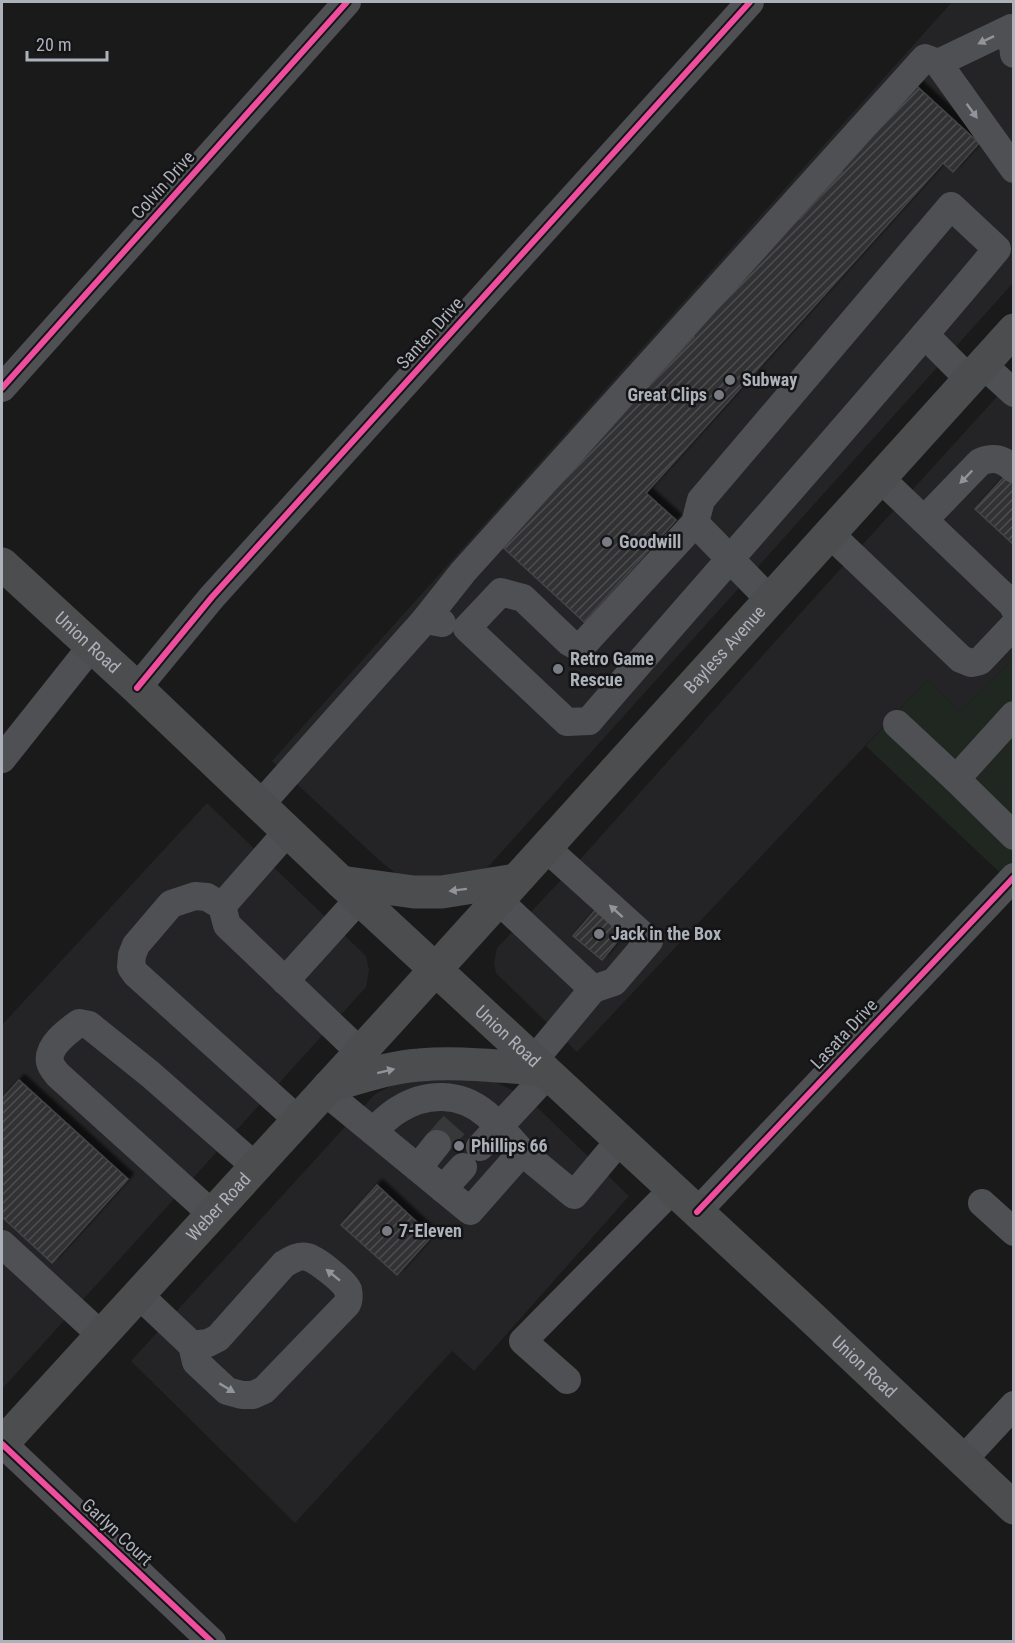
<svg xmlns="http://www.w3.org/2000/svg" width="1015" height="1643" font-family="'Roboto Condensed',sans-serif">
  <style>
    .built { fill: #242426 }
    .garden { fill: #202721 }
    .building { fill: url(#building-hatch); stroke: #424446; stroke-width: 1.5; filter: url(#shadow) }
    .lines { fill: none; stroke-linecap: round; stroke-linejoin: round }
    .minor-tunnel { stroke: #37383a; stroke-width: 28; stroke-dasharray: 28 14; stroke-linecap: butt }
    .minor { stroke: #4f5053; stroke-width: 28 }
    .major { stroke: #4c4d4f; stroke-width: 33 }
    .cycleway-casing { stroke: #141416; stroke-width: 10 }
    .cycleway { stroke: #ef4d9e; stroke-width: 6 }
    .oneway { fill: #90949b }
    .oneway2 { fill: #8f939a }
    .poi-dot { fill: #797c82; stroke: #141416; stroke-width: 2 }
    .labels { text-anchor: middle; stroke-width: 5; stroke-linejoin: round; paint-order: stroke }
    .street-label { font-size: 18px; fill: #acb1ba; stroke: #141416 }
    .poi-label { font-size: 18px; font-weight: bold; fill: #acb1ba; stroke: #141416; text-anchor: start }
  </style>
  <defs>
    <pattern id="building-hatch" width="6" height="6" patternUnits="userSpaceOnUse" patternTransform="scale(1.5)"><rect width="6" height="6" fill="#333334"/><path d="M-1 1l2-2M0 6l6-6M5 7l2-2" fill="none" stroke="#4e4e4f"/></pattern>
    <filter id="shadow"><feDropShadow dx="5.5" dy="-5.5" stdDeviation="1.5" flood-color="#0009"/></filter>
  </defs>
  <rect width="100%" height="100%" fill="#1a1a1a"/>
  <!-- built -->
  <g class="built">
    <path d="M952,2H1013V283L487,868L463,881L398,875L379,860L272,761Z"/>
    <path d="M1013,379V659L960,711L927,680L577,1052L496,973L494,963L497,948L576,864L825,586Z"/>
    <path d="M207,803L366,956L369,970L366,987L2,1389V1025Z"/>
    <path d="M438,1072L493,1081L512,1090L539,1109L629,1196L474,1371L452,1351L295,1523L131,1361L375,1094L399,1082Z"/>
  </g>
  <!-- garden -->
  <path class="garden" d="M1013,659V885L866,746L927,680L960,711Z"/>
  <!-- building -->
  <g class="building">
    <path d="M909,79L979,143L953,172L943,163L646,493L676,520L584,622L496,541L642,379L651,384L694,337L685,328L790,211L800,219L842,172L833,164Z"/>
    <path d="M1005,476L1014,485V545L975,509Z"/>
    <path d="M597,908L625,932L602,960L573,936Z"/>
    <path d="M19,1080L128,1179L52,1263L2,1217V1099Z"/>
    <path d="M377,1185L432,1236L397,1275L341,1225Z"/>
  </g>
  <g class="lines">
    <!-- minor-tunnel -->
    <path class="minor-tunnel" d="M437,1144L454,1125"/>
    <!-- minor -->
    <g class="minor">
      <path d="M938,63L1011,28L1014,54"/>
      <path d="M951,206L997,249C864,409 725,563 589,721L567,722L467,628L501,592L523,598L569,642L580,648L695,523L701,500Z"/>
      <path d="M925,335L969,379"/>
      <path d="M982,364L1014,393"/>
      <path d="M2,388L347,2"/>
      <path d="M880,478L1013,605L1014,608"/>
      <path d="M924,520L980,462C994,456 1003,459 1014,469"/>
      <path d="M695,523L769,599"/>
      <path d="M830,534L961,659L971,663L980,661L1014,625"/>
      <path d="M425,620L463,572L925,58L938,63L1014,169"/>
      <path d="M137,688L212,597L750,2"/>
      <path d="M1014,715L956,779L1014,836"/>
      <path d="M897,724L956,779"/>
      <path d="M2,759L91,647"/>
      <path d="M260,805L425,620L442,623"/>
      <path d="M288,831L222,906L207,897L195,896L171,904L136,945L132,955L131,967L136,974L298,1120"/>
      <path d="M545,847L649,941L614,982L593,989"/>
      <path d="M498,900L593,989L534,1060"/>
      <path d="M222,906L227,925L360,1052"/>
      <path d="M285,981L359,899"/>
      <path d="M324,1091L470,1211L522,1152L574,1195L620,1140"/>
      <path d="M373,1131C381,1124 389,1115 398,1110C426,1092 460,1092 486,1114C499,1125 510,1139 522,1152"/>
      <path d="M480,1147L548,1074"/>
      <path d="M418,1168L437,1144"/>
      <path d="M443,1189L463,1167"/>
      <path d="M982,1203L1014,1232"/>
      <path d="M697,1212L1014,877"/>
      <path d="M212,1214L58,1075C55,1071 51,1067 50,1062C47,1046 68,1031 79,1023L89,1025L150,1074L256,1167"/>
      <path d="M2,1244L101,1335"/>
      <path d="M138,1294L192,1345L196,1362L227,1391L242,1395H253L264,1390L347,1304C349,1300 349,1295 348,1290C344,1281 316,1259 307,1257C299,1255 291,1260 284,1264L218,1338L208,1343L192,1345"/>
      <path d="M567,1380L523,1341L673,1189"/>
      <path d="M2,1443L212,1642"/>
      <path d="M963,1460L1014,1405"/>
    </g>
    <!-- major -->
    <g class="major">
      <path id="s1" d="M2,564L137,688L341,882L809,1315L1014,1508"/>
      <path d="M341,882L414,892H442L516,880"/>
      <path d="M329,1086C359,1078 389,1067 419,1065C460,1061 502,1067 543,1069"/>
      <path id="s2" d="M2,1444L397,1012L1014,330"/>
    </g>
    <defs>
      <g id="cycleway">
        <path d="M2,388L347,2"/>
        <path d="M137,688L212,597L750,2"/>
        <path d="M697,1212L1014,877"/>
        <path d="M2,1444L212,1642"/>
      </g>
    </defs>
    <!-- cycleway casing -->
    <use href="#cycleway" class="cycleway-casing"/>
    <!-- cycleway -->
    <use href="#cycleway" class="cycleway"/>
  </g>
  <!-- one-way arrows -->
  <defs><path id="oneway-solid" d="M-6-.8H1V-3.2L6.5 0L1 3.2V.8H-6Z" transform="scale(1.5)"/></defs>
  <g class="oneway">
    <use href="#oneway-solid" transform="translate(986 40) rotate(154)"/>
    <use href="#oneway-solid" transform="translate(972 111) rotate(54)"/>
    <use href="#oneway-solid" transform="translate(966 477) rotate(134)"/>
    <use href="#oneway-solid" transform="translate(616 911) rotate(-138)"/>
    <use href="#oneway-solid" transform="translate(333 1275) rotate(-141)"/>
    <use href="#oneway-solid" transform="translate(227 1388) rotate(31)"/>
  </g>
  <g class="oneway2">
    <use href="#oneway-solid" transform="translate(458 890) rotate(173)"/>
    <use href="#oneway-solid" transform="translate(386 1071) rotate(-14)"/>
  </g>
  <!-- markers -->
  <g class="poi-dot">
    <circle cx="730" cy="380" r="6"/>
    <circle cx="719" cy="395" r="6"/>
    <circle cx="607" cy="542" r="6"/>
    <circle cx="558" cy="669" r="6"/>
    <circle cx="599" cy="934" r="6"/>
    <circle cx="459" cy="1146" r="6"/>
    <circle cx="387" cy="1231" r="6"/>
  </g>
  <g class="labels">
    <!-- street labels -->
    <g class="street-label">
      <text transform="translate(163 185) rotate(-48)" y="6">Colvin Drive</text>
      <text transform="translate(430 333) rotate(-48)" y="6">Santen Drive</text>
      <text dy="6" stroke="none"><textPath href="#s1" startOffset="116">Union Road</textPath></text>
      <text dy="6" stroke="none"><textPath href="#s2" startOffset="1074">Bayless Avenue</textPath></text>
      <text transform="translate(844 1034) rotate(-47)" y="6">Lasata Drive</text>
      <text dy="6" stroke="none"><textPath href="#s1" startOffset="692">Union Road</textPath></text>
      <text dy="6" stroke="none"><textPath href="#s2" startOffset="321">Weber Road</textPath></text>
      <text dy="6" stroke="none"><textPath href="#s1" startOffset="1178">Union Road</textPath></text>
      <text transform="translate(117 1532) rotate(43)" y="6">Garlyn Court</text>
    </g>
    <!-- poi labels -->
    <g class="poi-label">
      <text x="742" y="386">Subway</text>
      <text x="707" y="401" text-anchor="end">Great Clips</text>
      <text x="619" y="548">Goodwill</text>
      <text x="570" y="665">Retro Game<tspan x="570" dy="21">Rescue</tspan></text>
      <text x="611" y="940">Jack in the Box</text>
      <text x="471" y="1152">Phillips 66</text>
      <text x="399" y="1237">7-Eleven</text>
    </g>
  </g>
  <!-- border -->
  <rect width="1015" height="1643" fill="none" stroke="#acb1ba" stroke-width="6"/>
  <!-- scale -->
  <path d="M27 51v9h80v-9" fill="none" stroke="#acb1ba" stroke-width="3"/>
  <text x="36" y="51" font-size="18" fill="#acb1ba" stroke="#141416" stroke-width="4.5" paint-order="stroke">20 m</text>
</svg>
